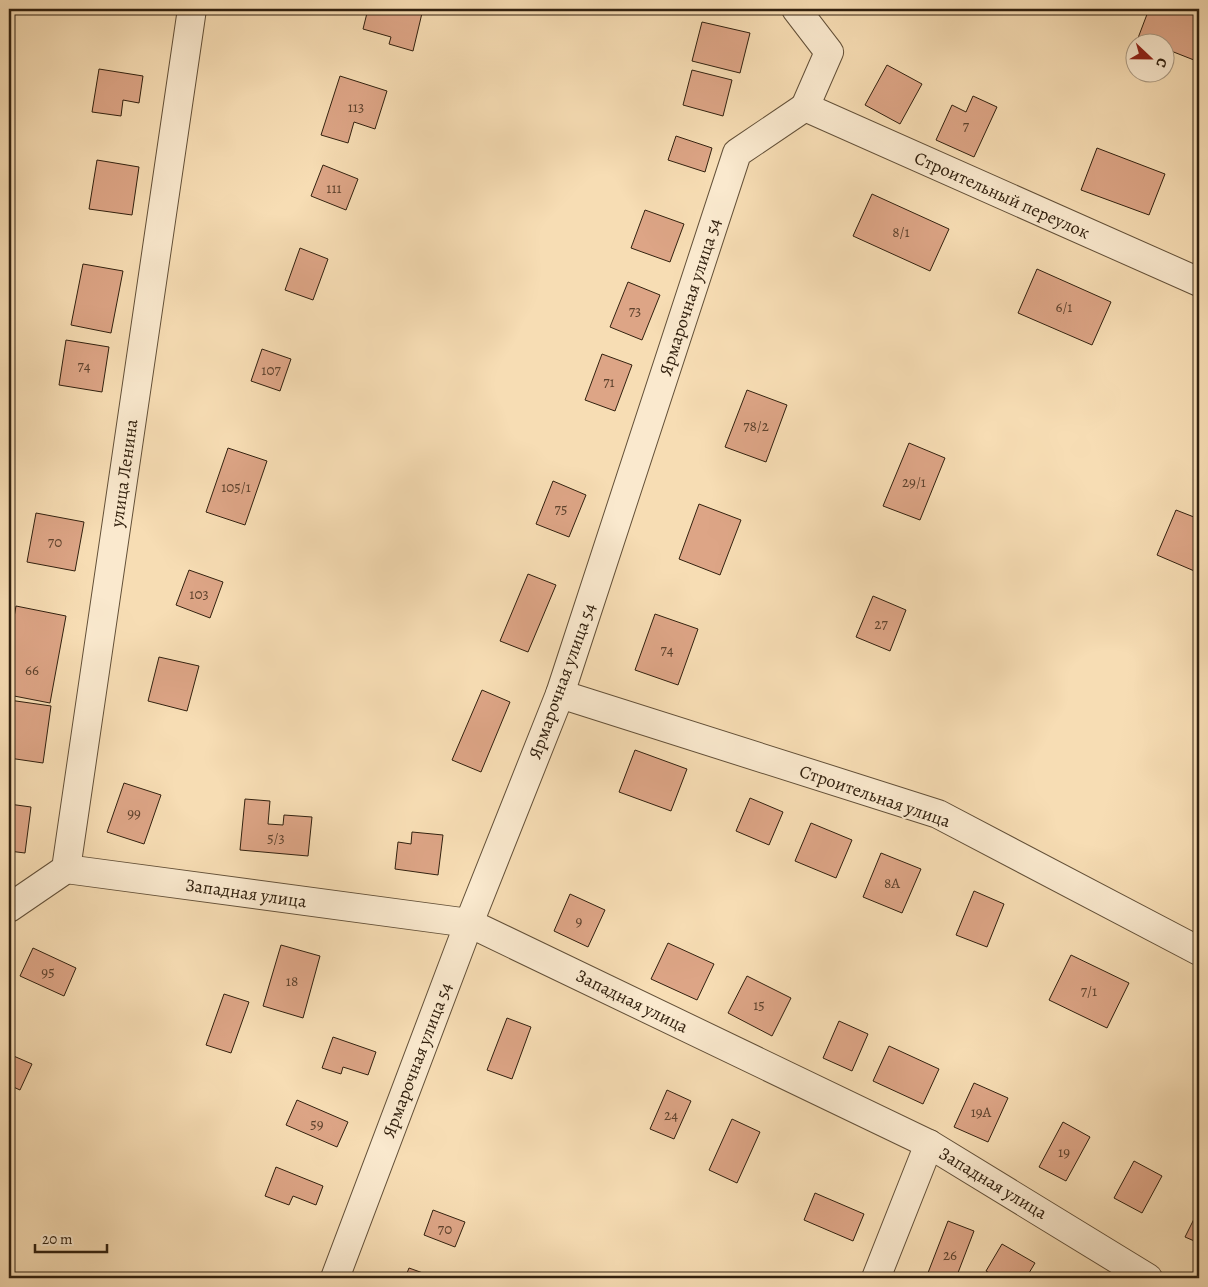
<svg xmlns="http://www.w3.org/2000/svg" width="1208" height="1287" font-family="Alegreya,serif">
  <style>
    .building { fill: #dda586; stroke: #32210f }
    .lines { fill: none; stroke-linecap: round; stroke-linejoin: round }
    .street-casing { stroke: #635038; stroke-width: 30 }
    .street { stroke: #fae9ce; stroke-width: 28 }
    .labels { text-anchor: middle; stroke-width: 4; stroke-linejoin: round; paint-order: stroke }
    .number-label { font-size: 15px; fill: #5d422d }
    .street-label { font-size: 18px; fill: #32210f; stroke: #fae9ce }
  </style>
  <rect width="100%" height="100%" fill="#f7ddb4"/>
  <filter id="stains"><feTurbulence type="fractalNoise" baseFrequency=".004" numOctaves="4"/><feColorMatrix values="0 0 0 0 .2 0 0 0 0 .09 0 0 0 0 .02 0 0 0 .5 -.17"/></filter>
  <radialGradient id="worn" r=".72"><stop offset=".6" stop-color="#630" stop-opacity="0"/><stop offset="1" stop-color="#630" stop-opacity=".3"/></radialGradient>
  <!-- building -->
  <g class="building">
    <path d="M368,9H423L413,51L389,44L391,37L363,29Z"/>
    <path d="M1149,9H1183L1199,15V62L1166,49V42H1149L1138,38Z"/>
    <path d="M702,22L750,33L740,73L692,61Z"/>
    <path d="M887,65L922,84L900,124L865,105Z"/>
    <path d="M99,69L143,76L139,103L123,100L121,116L92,112Z"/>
    <path d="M692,70L732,80L723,116L683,105Z"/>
    <path d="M340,76L387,91L375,129L354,122L348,143L321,135Z"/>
    <path d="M973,96L997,107L974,157L936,140L952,105L966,112Z"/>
    <path d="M676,136L712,148L705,172L668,160Z"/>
    <path d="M1097,148L1165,174L1149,215L1081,190Z"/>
    <path d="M97,160L139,167L132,215L89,209Z"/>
    <path d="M323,165L358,179L346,210L311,196Z"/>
    <path d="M872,194L949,229L930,271L853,236Z"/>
    <path d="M645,210L684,224L670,262L631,248Z"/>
    <path d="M300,248L328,259L313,300L285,290Z"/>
    <path d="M83,264L123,271L111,333L71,325Z"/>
    <path d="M1037,269L1111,302L1092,345L1018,313Z"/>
    <path d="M628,282L660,295L642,340L610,327Z"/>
    <path d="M66,340L109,347L102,392L59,385Z"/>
    <path d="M262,349L291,359L280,391L251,381Z"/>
    <path d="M602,354L632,365L615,411L585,400Z"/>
    <path d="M747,390L787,405L766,462L725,447Z"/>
    <path d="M909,443L945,458L920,520L883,506Z"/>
    <path d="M228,448L267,461L245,525L206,512Z"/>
    <path d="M553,481L586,495L569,537L536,524Z"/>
    <path d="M699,504L741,520L720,575L679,559Z"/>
    <path d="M1176,510L1199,519V573L1157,555Z"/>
    <path d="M36,513L84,522L75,571L27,562Z"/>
    <path d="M189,570L223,582L210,618L176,605Z"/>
    <path d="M528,574L556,585L528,652L500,641Z"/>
    <path d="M873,596L906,610L890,651L856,637Z"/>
    <path d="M16,606L66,616L50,703L9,695V646Z"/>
    <path d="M655,614L698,629L678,685L635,670Z"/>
    <path d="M159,657L199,666L187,711L148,701Z"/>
    <path d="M482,690L510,702L481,772L452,760Z"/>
    <path d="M9,700L51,706L43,763L9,758Z"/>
    <path d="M635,750L687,769L671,811L619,792Z"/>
    <path d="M124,783L161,795L144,844L107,832Z"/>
    <path d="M750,798L783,812L769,845L736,831Z"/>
    <path d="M245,799L270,801L268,824L283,825L284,815L312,817L308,856L240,850Z"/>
    <path d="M9,804L31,807L25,853L9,851Z"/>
    <path d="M811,823L852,840L836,878L795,861Z"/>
    <path d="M412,832L443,835L438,875L395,869L398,842L411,844Z"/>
    <path d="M881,853L921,869L902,913L863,897Z"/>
    <path d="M974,891L1004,904L987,947L956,935Z"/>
    <path d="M570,894L605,910L588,947L554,931Z"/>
    <path d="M668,943L714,964L697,1000L651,979Z"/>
    <path d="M281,945L320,956L303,1018L263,1006Z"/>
    <path d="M33,948L76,968L64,996L20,976Z"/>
    <path d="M1071,955L1129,983L1107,1028L1049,1000Z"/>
    <path d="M747,976L791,998L772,1036L728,1013Z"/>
    <path d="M224,994L249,1002L231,1053L206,1045Z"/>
    <path d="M507,1018L531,1027L512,1079L487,1070Z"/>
    <path d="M839,1021L868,1034L852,1071L823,1058Z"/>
    <path d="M333,1037L376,1052L368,1075L343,1067L341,1074L322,1068Z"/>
    <path d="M889,1046L939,1069L923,1104L873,1081Z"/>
    <path d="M9,1054L32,1064L20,1090L9,1085Z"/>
    <path d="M974,1083L1008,1098L988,1142L954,1127Z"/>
    <path d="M667,1090L691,1101L674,1139L650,1129Z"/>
    <path d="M297,1100L348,1122L337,1147L286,1125Z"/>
    <path d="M732,1119L760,1132L737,1183L709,1170Z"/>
    <path d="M1063,1122L1090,1137L1066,1181L1039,1167Z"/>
    <path d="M1134,1161L1162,1176L1142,1213L1114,1198Z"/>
    <path d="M276,1167L323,1186L316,1205L293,1196L289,1205L265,1196Z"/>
    <path d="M815,1193L864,1214L853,1241L804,1220Z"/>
    <path d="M1199,1209V1243L1185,1237Z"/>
    <path d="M433,1210L465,1222L455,1247L424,1235Z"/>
    <path d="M948,1221L974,1231L956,1278H926Z"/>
    <path d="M1002,1244L1035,1263L1026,1278H998L986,1271Z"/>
    <path d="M409,1268L437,1278H405Z"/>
  </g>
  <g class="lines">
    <defs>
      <g id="street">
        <path d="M796,9L829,52L805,107"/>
        <path d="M805,107L1199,282"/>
        <path d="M560,694L938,814L1199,951"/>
        <path d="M66,869L469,923L929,1144L1148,1278"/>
        <path d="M9,908L66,869L192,9"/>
        <path d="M335,1278L469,923L560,694L737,153L805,107"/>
        <path d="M876,1278L929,1144"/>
      </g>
    </defs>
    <!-- street casing -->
    <use href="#street" class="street-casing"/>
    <!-- street -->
    <use href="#street" class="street"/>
  </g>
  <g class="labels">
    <!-- number labels -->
    <g class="number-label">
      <text x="356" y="112">113</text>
      <text x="966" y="131">7</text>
      <text x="334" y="193">111</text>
      <text x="901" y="237">8/1</text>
      <text x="1064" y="312">6/1</text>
      <text x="635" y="316">73</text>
      <text x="84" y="371">74</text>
      <text x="271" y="375">107</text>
      <text x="609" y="387">71</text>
      <text x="756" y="431">78/2</text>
      <text x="914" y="487">29/1</text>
      <text x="236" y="492">105/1</text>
      <text x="561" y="514">75</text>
      <text x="55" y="547">70</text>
      <text x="199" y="599">103</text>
      <text x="881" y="629">27</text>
      <text x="667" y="655">74</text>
      <text x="32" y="675">66</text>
      <text x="134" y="818">99</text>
      <text x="276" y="843">5/3</text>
      <text x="892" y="888">8А</text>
      <text x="579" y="926">9</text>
      <text x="48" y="977">95</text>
      <text x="292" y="986">18</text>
      <text x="1089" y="996">7/1</text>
      <text x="759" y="1010">15</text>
      <text x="981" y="1117">19А</text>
      <text x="671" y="1120">24</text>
      <text x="317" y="1129">59</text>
      <text x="1064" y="1157">19</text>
      <text x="445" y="1234">70</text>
      <text x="950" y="1260">26</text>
    </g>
    <!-- street labels -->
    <g class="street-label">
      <text transform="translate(1002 195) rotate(24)" y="6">Строительный переулок</text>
      <text transform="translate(690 297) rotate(-72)" y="6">Ярмарочная улица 54</text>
      <text transform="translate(124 473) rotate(-82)" y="6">улица Ленина</text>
      <text transform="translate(562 681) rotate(-70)" y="6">Ярмарочная улица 54</text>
      <text transform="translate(875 796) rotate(19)" y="6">Строительная улица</text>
      <text transform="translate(246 893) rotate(8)" y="6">Западная улица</text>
      <text transform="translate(632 1001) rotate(26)" y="6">Западная улица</text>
      <text transform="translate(417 1060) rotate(-69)" y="6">Ярмарочная улица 54</text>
      <text transform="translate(993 1183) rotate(31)" y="6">Западная улица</text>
    </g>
  </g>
  <!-- margin -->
  <rect width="1208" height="1287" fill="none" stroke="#f7ddb4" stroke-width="30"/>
  <rect x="10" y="10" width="1188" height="1267" fill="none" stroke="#32210f" stroke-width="2.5"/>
  <rect x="15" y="15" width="1178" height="1257" fill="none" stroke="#32210f"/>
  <!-- north arrow -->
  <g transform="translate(1150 58) rotate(112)"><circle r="24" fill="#fae9ce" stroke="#aa9982"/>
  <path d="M0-4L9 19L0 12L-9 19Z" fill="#8f2418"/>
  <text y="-8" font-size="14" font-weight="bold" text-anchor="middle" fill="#32210f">С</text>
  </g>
  <!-- scale -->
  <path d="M35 1244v8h72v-8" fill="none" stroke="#32210f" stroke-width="2.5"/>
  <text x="42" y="1244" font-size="15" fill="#32210f" stroke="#fae9ce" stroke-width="4" paint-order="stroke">20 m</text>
  <rect width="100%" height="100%" filter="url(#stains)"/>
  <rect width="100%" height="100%" fill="url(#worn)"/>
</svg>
